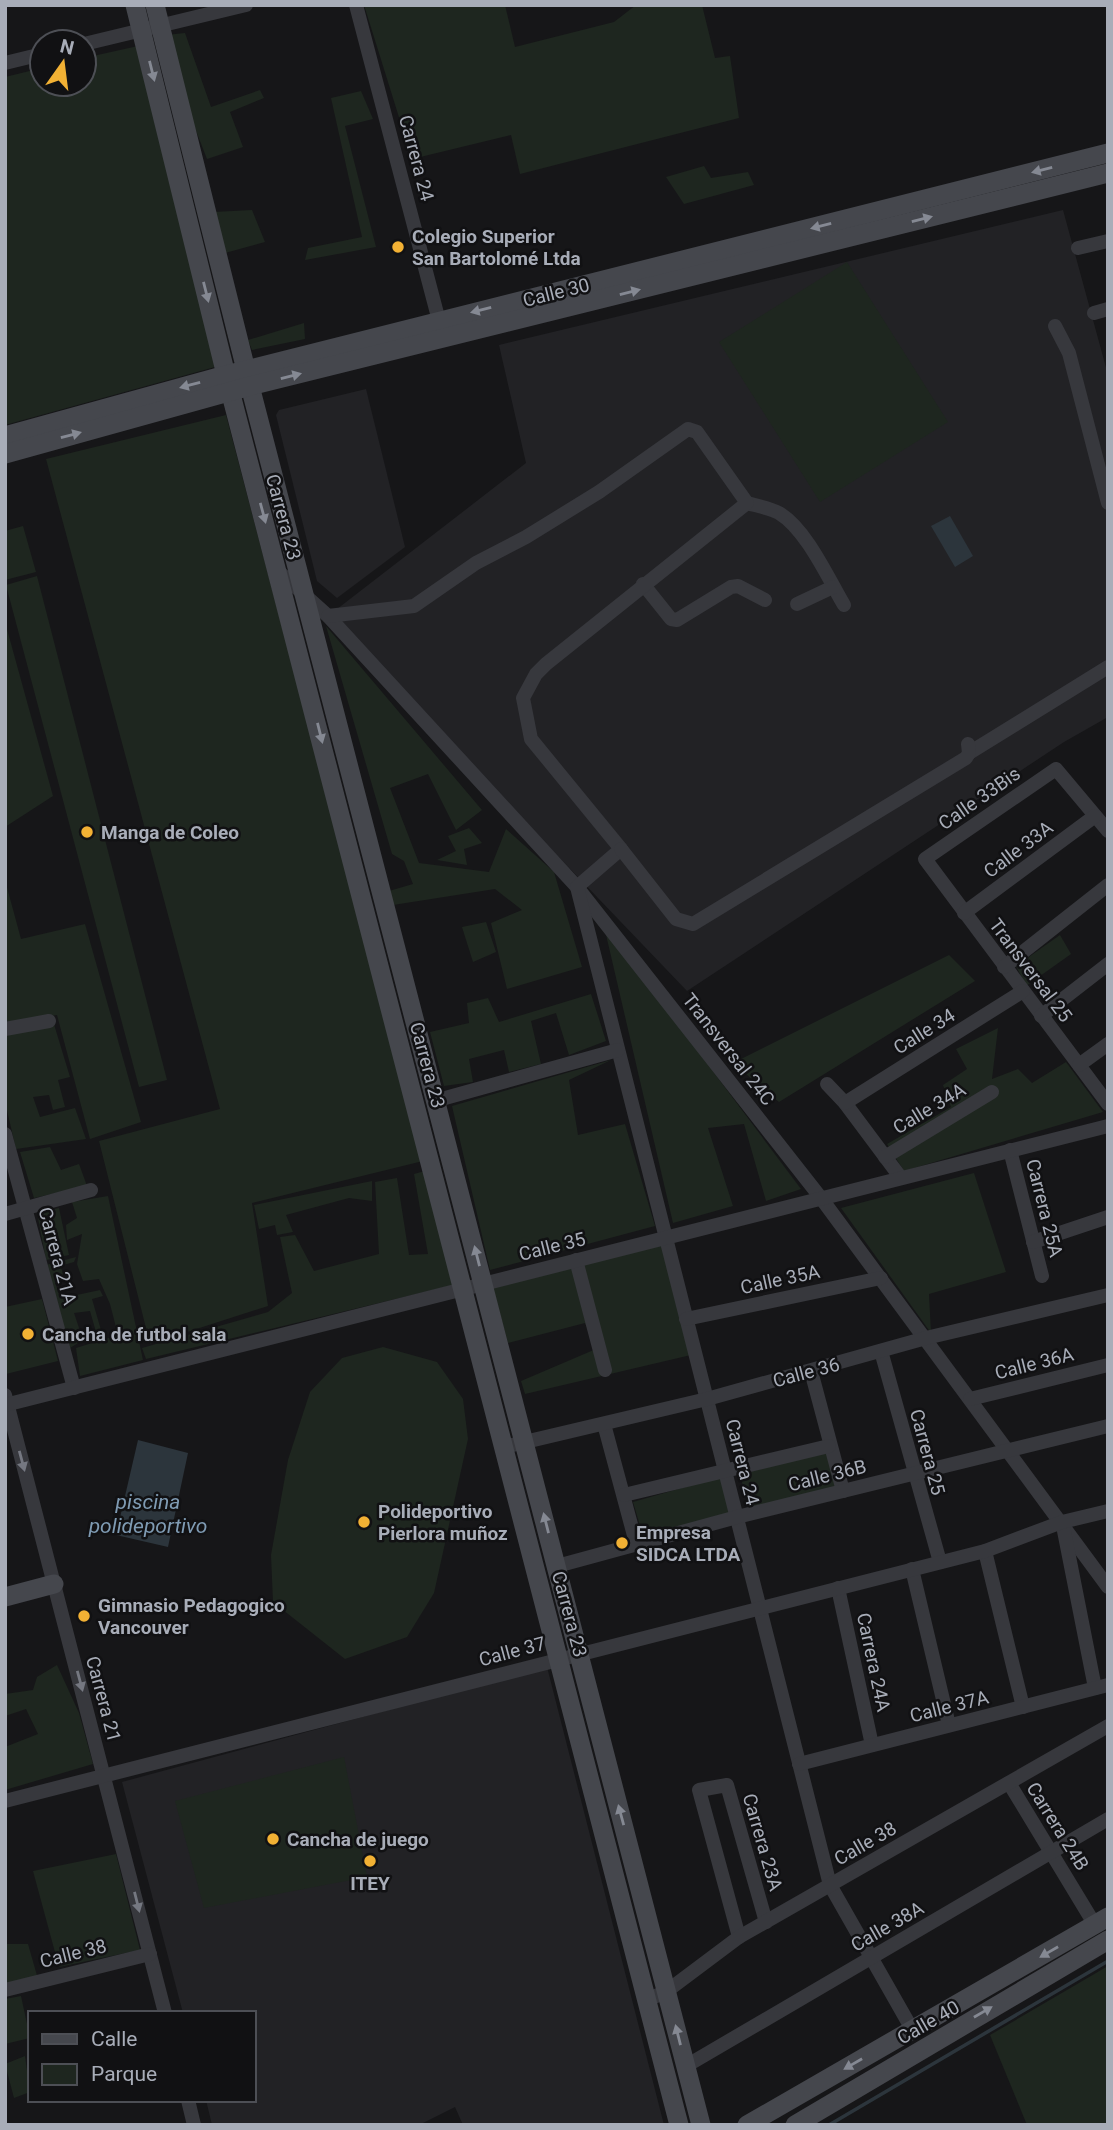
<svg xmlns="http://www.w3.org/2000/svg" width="1113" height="2130" font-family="Roboto,sans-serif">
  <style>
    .built { fill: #222225 }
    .green { fill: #1e261f }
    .water { fill: #2c353c }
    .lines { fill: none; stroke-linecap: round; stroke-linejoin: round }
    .stream { stroke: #2c353c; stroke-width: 3.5 }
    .street { stroke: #37383d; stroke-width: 14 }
    .secondary { stroke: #45474d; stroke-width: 19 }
    .oneway { fill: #858993 }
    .oneway2 { fill: #757881 }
    .poi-dot { fill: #f2b134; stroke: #111113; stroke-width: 2.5 }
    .labels { text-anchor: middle; stroke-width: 5; stroke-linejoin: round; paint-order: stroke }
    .street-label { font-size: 19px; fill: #a8adb8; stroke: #111113 }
    .poi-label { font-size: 19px; font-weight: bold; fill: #a8adb8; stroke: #111113; text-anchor: start }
    .water-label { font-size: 21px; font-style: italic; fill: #7f9bb3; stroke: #111113 }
  </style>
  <rect width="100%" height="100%" fill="#161618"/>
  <!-- built -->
  <g class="built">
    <path d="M1063,210L1108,375V717L1064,742L687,991L328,616L526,463L499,345Z"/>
    <path d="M366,389L405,547L337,598L317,581L276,415L279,410Z"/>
    <path d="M547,1667L664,2125H463L455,2107L419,2125H212L206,2100H254V2013H183L122,1782Z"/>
  </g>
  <!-- green -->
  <g class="green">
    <path d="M364,5H505L515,47L614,22L636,5H702L715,58L730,56L739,118L520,174L511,135L412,159Z"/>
    <path d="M185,33L211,107L260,90L264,98L230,112L243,147L207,159L186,105L166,35Z"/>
    <path d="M138,46L215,367L5,425V77L42,68V84H84V58Z"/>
    <path d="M361,91L373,119L345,126L376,247L305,260L308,248L362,237L331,98Z"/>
    <path d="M704,166L711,178L748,172L754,185L684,204L666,177Z"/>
    <path d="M252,210L265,242L225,253L214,212Z"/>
    <path d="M847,262L948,422L820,502L719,342Z"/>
    <path d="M304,323L305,339L252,350L248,340Z"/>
    <path d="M226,415L423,1161L252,1203L268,1306L150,1344L99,1141L220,1109L46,459Z"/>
    <path d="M23,526L36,572L5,580V531Z"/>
    <path d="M37,576L167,1080L139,1087L6,585Z"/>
    <path d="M5,622L53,796L5,827Z"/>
    <path d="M326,626L482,810L456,830L428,774L390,788L419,863L489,872L506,829L554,872L582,967L507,989L491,923L522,910L495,889L393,905L389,891L413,884L404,861L392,854Z"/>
    <path d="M469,828L482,843L464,849L467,865L437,860L456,851L448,836Z"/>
    <path d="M5,880L21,939L85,924L141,1122L90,1139L57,1015L5,1024Z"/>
    <path d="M486,922L496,952L473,962L462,927Z"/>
    <path d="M604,926L801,1189L766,1201L744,1124L708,1128L733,1206L673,1223Z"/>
    <path d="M1060,935L1071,954L1026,986L1016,966Z"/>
    <path d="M949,955L975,981L779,1102L733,1063Z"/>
    <path d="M591,994L606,1041L569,1055L556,1013L531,1021L541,1064L509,1072L504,1050L469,1059L473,1082L444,1086L430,1032L469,1023L467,1003L488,998L499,1022Z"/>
    <path d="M53,1021L70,1077L58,1080L65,1107L53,1110L49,1095L33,1097L40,1117L75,1108L86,1139L16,1149L5,1102V1031Z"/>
    <path d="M998,1028L992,1079L1018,1069L1032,1083L1066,1062L1103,1112L904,1171L887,1144L951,1107L943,1085L967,1069L956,1049Z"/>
    <path d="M611,1060L569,1080L578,1135L625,1124L655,1226L490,1270L452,1106Z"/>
    <path d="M50,1147L61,1170L79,1164L87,1186L34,1198L20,1152Z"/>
    <path d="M425,1171L454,1285L146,1359L142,1348L268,1312L292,1293L280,1237L295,1235L314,1271L379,1254L375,1182L397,1178L409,1255L428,1254L414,1174Z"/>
    <path d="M974,1173L1006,1272L929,1294L931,1333L841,1208Z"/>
    <path d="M372,1181V1201L349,1198L286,1215L293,1232L277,1235L275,1225L259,1229L254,1205Z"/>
    <path d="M108,1196L143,1360L80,1376L76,1348L118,1335L110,1304L99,1279L83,1281L77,1264L82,1234L67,1240L66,1225L77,1218L72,1202Z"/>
    <path d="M59,1208L69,1255L46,1260L37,1213Z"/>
    <path d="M663,1245L691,1355L525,1394L521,1381L596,1349L585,1323L508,1343L493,1288Z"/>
    <path d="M76,1257L74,1262L60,1266L66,1279L55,1283L59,1293L72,1296L100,1290L103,1296L92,1299L103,1337L98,1339L90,1311L74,1313L83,1340L70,1348L46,1265Z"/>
    <path d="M42,1299L58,1361L6,1374L5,1307Z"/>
    <path d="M383,1347L437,1362L463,1399L468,1439L434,1593L407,1637L345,1659L273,1602L271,1555L288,1460L310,1392L342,1358Z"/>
    <path d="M830,1452L839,1489L749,1511L740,1474Z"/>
    <path d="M720,1477L731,1515L644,1539L633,1502Z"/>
    <path d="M57,1665L79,1713L93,1764L5,1790V1747L38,1734L26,1709L5,1716V1694L33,1690L37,1677Z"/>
    <path d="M344,1757L367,1877L204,1908L175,1801Z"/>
    <path d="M116,1854L140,1950L59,1967L33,1871Z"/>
    <path d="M5,1944H28L38,1979L5,1985Z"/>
    <path d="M1108,1966V2125H1027L990,2035Z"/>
    <path d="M21,1996L30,2038L5,2044V1999Z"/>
    <path d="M25,2056L30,2092L14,2098L5,2064Z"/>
  </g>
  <!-- water -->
  <g class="water">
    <path d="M950,516L973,556L955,567L931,526Z"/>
    <path d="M138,1440L188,1453L168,1547L116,1535Z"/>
  </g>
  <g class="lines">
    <!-- stream -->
    <path class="stream" d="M829,2125L1108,1961"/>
    <!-- street -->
    <g class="street">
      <path d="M356,5L439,321"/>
      <path d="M84,44L246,5"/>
      <path d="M5,63L42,54"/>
      <path d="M1078,248L1108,241"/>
      <path d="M1094,313L1108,309"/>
      <path d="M1055,326L1069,353L1108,503"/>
      <path d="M747,503C757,506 770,508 779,513C806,529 828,578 844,605"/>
      <path d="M278,571L328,616L577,887L821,1198L1108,1587"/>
      <path d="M643,584L671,619L677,620L731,587L738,586L765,600"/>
      <path d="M797,604L833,587"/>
      <path d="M328,616L414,606L476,563L526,537L599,492L688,429L697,432L747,503L546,664L536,674L523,698L531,739L621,849L577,887L830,1885L913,2031"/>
      <path d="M969,753L1108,667"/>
      <path d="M1108,831L1056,769L925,859L1108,1104"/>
      <path d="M621,849L676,919L693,924L966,758L969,753L968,744"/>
      <path d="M964,913L1095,816"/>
      <path d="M1004,967L1108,885"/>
      <path d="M1041,1016L1108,964"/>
      <path d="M5,1029L49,1021"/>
      <path d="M1079,1065L1108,1044"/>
      <path d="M827,1084L845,1103L901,1178"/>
      <path d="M438,1100L618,1050"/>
      <path d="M845,1103L1023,991"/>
      <path d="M5,1134L74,1388"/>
      <path d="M1010,1150L1042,1276"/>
      <path d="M885,1157L992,1092"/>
      <path d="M5,1214L91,1190"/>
      <path d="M1033,1242L1108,1217"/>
      <path d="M576,1260L605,1370"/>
      <path d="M686,1319L881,1278"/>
      <path d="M881,1351L940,1562"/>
      <path d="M811,1371L843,1491"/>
      <path d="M5,1395L165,2013"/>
      <path d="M970,1399L1108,1365"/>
      <path d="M5,1405L1108,1126"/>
      <path d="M604,1424L636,1543"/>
      <path d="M504,1447L707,1399L926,1338L1108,1295"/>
      <path d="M624,1495L829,1446"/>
      <path d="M1063,1526L1095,1688"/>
      <path d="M985,1551L1023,1707"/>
      <path d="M557,1566L737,1517L1108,1426"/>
      <path d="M912,1569L949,1725"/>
      <path d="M838,1588L872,1745"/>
      <path d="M799,1764L1108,1685"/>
      <path d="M1009,1783L1095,1925"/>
      <path d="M5,1801L985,1551L1062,1522L1108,1511"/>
      <path d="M739,1937L699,1790L727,1785L766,1922"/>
      <path d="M5,1990L150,1954"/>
      <path d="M647,2000L667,1991L739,1937L1108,1726"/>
      <path d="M686,2066L1108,1819"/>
      <path d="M188,2100L194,2125"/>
    </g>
    <!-- secondary -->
    <g class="secondary">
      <path d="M135,5L226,375L679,2125"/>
      <path d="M155,5L250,386L701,2125"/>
      <path d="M5,436L226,375L1108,153"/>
      <path d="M5,454L250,386L1108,173"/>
      <path d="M5,1597L54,1584"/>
      <path d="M747,2125L1108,1917"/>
      <path d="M795,2125L1108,1940"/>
    </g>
  </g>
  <!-- one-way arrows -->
  <defs><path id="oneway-solid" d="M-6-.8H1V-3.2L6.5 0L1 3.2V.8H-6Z" transform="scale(1.75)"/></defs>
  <g class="oneway">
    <use href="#oneway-solid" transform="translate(152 71) rotate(76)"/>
    <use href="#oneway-solid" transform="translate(1042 170) rotate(166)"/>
    <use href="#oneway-solid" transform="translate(922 219) rotate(-14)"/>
    <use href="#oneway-solid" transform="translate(821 226) rotate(166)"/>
    <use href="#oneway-solid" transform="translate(206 292) rotate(76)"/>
    <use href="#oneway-solid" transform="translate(630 292) rotate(-14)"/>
    <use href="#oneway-solid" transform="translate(481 310) rotate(166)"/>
    <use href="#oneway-solid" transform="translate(291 376) rotate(-14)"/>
    <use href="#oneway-solid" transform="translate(190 385) rotate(165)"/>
    <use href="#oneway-solid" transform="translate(71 435) rotate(-15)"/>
    <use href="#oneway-solid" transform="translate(263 513) rotate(75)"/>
    <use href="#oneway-solid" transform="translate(320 733) rotate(76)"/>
    <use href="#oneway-solid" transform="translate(477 1256) rotate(-104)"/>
    <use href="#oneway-solid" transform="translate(546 1523) rotate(-104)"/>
    <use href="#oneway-solid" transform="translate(621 1815) rotate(-105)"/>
    <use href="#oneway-solid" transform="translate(1049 1952) rotate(150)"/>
    <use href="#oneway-solid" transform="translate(983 2012) rotate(-30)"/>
    <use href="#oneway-solid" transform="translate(678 2035) rotate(-104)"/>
    <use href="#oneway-solid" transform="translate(853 2064) rotate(150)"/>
  </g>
  <g class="oneway2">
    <use href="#oneway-solid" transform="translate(22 1461) rotate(75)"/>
    <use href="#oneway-solid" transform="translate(80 1681) rotate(75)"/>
    <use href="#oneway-solid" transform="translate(137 1902) rotate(76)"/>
  </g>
  <!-- markers -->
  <g class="poi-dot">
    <circle cx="398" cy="247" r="7"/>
    <circle cx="87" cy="832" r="7"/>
    <circle cx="28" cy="1334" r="7"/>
    <circle cx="364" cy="1522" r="7"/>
    <circle cx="622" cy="1543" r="7"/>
    <circle cx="84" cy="1616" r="7"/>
    <circle cx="273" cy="1839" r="7"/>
    <circle cx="370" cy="1861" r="7"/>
  </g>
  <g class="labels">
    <!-- street labels -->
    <g class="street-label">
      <text transform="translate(417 158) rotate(75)" y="7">Carrera 24</text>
      <text transform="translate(556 292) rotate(-14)" y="7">Calle 30</text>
      <text transform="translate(284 517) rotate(75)" y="7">Carrera 23</text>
      <text transform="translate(979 798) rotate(-35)" y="7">Calle 33Bis</text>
      <text transform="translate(1018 849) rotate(-37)" y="7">Calle 33A</text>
      <text transform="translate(1031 970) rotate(53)" y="7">Transversal 25</text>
      <text transform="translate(924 1031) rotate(-32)" y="7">Calle 34</text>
      <text transform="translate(729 1049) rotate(52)" y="7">Transversal 24C</text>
      <text transform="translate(428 1065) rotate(75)" y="7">Carrera 23</text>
      <text transform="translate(929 1108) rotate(-31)" y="7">Calle 34A</text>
      <text transform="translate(1045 1208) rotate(76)" y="7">Carrera 25A</text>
      <text transform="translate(552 1246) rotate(-14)" y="7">Calle 35</text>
      <text transform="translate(58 1256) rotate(75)" y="7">Carrera 21A</text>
      <text transform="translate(780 1279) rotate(-12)" y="7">Calle 35A</text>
      <text transform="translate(1034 1363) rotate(-14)" y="7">Calle 36A</text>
      <text transform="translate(806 1372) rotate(-15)" y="7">Calle 36</text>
      <text transform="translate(928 1452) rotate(75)" y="7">Carrera 25</text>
      <text transform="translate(743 1462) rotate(76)" y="7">Carrera 24</text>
      <text transform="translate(827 1475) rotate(-14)" y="7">Calle 36B</text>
      <text transform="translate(570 1614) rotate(75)" y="7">Carrera 23</text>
      <text transform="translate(512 1651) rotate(-15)" y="7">Calle 37</text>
      <text transform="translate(874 1662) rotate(78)" y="7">Carrera 24A</text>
      <text transform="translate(104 1699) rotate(75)" y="7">Carrera 21</text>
      <text transform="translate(949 1706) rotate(-14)" y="7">Calle 37A</text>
      <text transform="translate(1058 1826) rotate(58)" y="7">Carrera 24B</text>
      <text transform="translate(763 1842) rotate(74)" y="7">Carrera 23A</text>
      <text transform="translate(865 1843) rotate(-30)" y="7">Calle 38</text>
      <text transform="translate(887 1926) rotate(-30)" y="7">Calle 38A</text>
      <text transform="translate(73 1953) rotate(-14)" y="7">Calle 38</text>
      <text transform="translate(928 2022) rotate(-30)" y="7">Calle 40</text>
    </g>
    <!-- poi labels -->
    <g class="poi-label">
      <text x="412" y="243">Colegio Superior<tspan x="412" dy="22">San Bartolomé Ltda</tspan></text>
      <text x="101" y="839">Manga de Coleo</text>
      <text x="42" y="1341">Cancha de futbol sala</text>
      <text x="378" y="1518">Polideportivo<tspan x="378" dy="22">Pierlora muñoz</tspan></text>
      <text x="636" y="1539">Empresa<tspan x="636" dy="22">SIDCA LTDA</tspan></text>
      <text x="98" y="1612">Gimnasio Pedagogico<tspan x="98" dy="22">Vancouver</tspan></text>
      <text x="287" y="1846">Cancha de juego</text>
      <text x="370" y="1890" text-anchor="middle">ITEY</text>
    </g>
    <!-- water labels -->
    <g class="water-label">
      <text x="148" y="1509">piscina<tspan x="148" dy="24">polideportivo</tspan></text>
    </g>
  </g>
  <!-- border -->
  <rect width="1113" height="2130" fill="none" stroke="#a8adb8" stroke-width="14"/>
  <!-- legend -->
  <rect x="28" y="2011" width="228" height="91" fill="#111113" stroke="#4d4f55" stroke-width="2"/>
  <rect x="42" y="2034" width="35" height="10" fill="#45474d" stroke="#4d4f55" stroke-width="2"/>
  <text x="91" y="2046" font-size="21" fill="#a8adb8">Calle</text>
  <rect x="42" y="2064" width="35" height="21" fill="#1e261f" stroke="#4d4f55" stroke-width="2"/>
  <text x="91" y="2081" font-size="21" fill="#a8adb8">Parque</text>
  <!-- north arrow -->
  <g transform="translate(63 63) rotate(14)"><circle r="33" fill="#111113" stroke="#4d4f55" stroke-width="2"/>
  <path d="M0-5L12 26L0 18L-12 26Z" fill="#f2b134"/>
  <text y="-10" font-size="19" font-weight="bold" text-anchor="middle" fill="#a8adb8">N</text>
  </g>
</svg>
